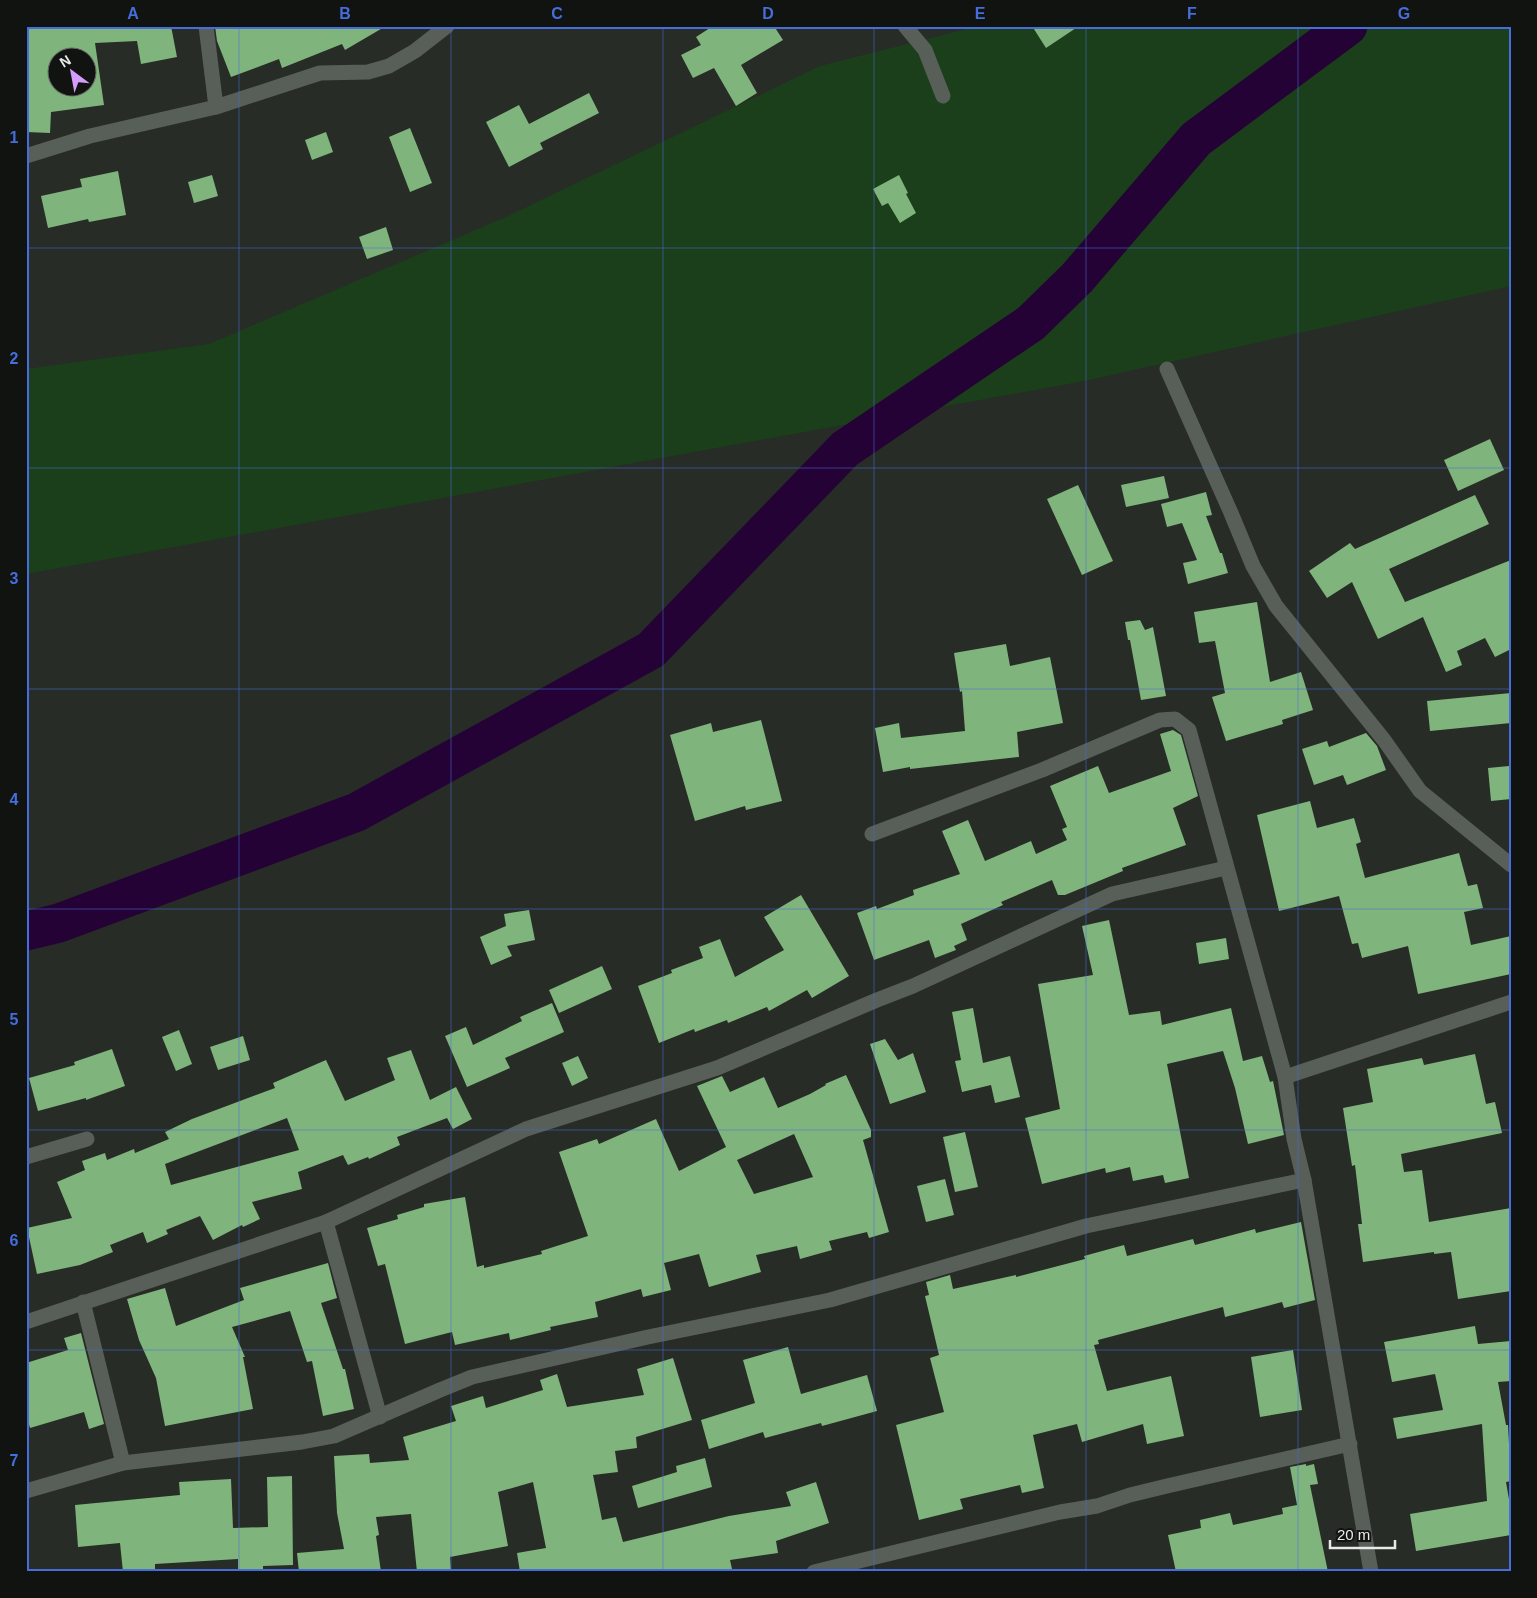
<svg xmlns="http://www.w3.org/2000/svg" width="1537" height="1598" font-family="Arial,sans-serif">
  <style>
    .green { fill: #1c3f1b }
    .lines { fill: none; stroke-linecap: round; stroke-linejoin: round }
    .river { stroke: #240235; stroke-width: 39 }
    .building { fill: #80b47d; fill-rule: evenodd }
    .minor { stroke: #585e58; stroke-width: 15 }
    .grid { fill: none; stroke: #456ddb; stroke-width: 1; stroke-opacity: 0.55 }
    .neatline { fill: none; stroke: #456ddb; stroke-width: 2 }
    .grid-label { font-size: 16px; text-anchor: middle; font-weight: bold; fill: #456ddb }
  </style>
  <rect width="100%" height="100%" fill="#272c26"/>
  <!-- green -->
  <path class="green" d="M978,26H1511V286L1084,381L26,574V369L209,344L506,217L820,66Z"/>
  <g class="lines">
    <!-- river -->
    <path class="river" d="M26,931L59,923L357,812L651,650L845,449L1031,323L1077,278L1196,139L1348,26"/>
  </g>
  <!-- building -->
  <g class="building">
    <path d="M26,26H171L177,57L141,64L137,41L95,43L104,105L51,112L50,133L26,132ZM58,58H88V88H58Z"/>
    <path d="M215,26H386L345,50L342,44L282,68L279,59L231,77L217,41Z"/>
    <path d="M713,26H774L783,40L741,65L757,93L736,106L714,68L693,78L681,55L701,45L696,37Z"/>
    <path d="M1032,26H1079L1046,48Z"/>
    <path d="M589,93L599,113L540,143L543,149L509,167L486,122L519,105L529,124Z"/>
    <path d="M410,128L432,183L410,192L389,137Z"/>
    <path d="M326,132L333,152L312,160L305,140Z"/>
    <path d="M118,171L126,215L89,222L88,219L48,228L41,196L82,187L80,179Z"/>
    <path d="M212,175L218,196L194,203L188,182Z"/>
    <path d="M899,175L908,193L906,194L916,213L900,223L888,203L882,206L873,189Z"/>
    <path d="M386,227L393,250L367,259L359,237Z"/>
    <path d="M1490,439L1504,470L1458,491L1444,460Z"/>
    <path d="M1164,476L1169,498L1126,507L1121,485Z"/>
    <path d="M1078,485L1113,561L1082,575L1047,499Z"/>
    <path d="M1206,492L1212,515L1206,516L1220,553H1222L1228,573L1188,584L1183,563L1197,560L1182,523L1167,527L1161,504Z"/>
    <path d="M1475,495L1489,524L1389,569L1405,602L1511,560V649L1495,657L1485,638L1457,651L1462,665L1446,672L1423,617L1378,639L1352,582L1327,598L1309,571L1350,543L1355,549Z"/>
    <path d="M1257,602L1270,682L1301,672L1313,710L1282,720L1283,724L1226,741L1212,697L1225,693L1215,641L1199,643L1194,612Z"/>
    <path d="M1140,620L1145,630L1153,627L1166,696L1141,700L1130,640H1128L1125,622Z"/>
    <path d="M1006,644L1010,666L1050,657L1063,723L1017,732L1019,757L910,769V767L883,772L875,728L899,723L901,738L965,731L962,691L960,692L954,653Z"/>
    <path d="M1511,693V723L1430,731L1427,701Z"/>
    <path d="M761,720L782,801L746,810L745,806L695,821L670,735L711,723L713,732Z"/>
    <path d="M1173,730L1181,735L1198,796L1173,808L1186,845L1122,868L1123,871L1065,895H1058L1052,880L1001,902L1003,905L961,924L967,940L954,946L956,950L935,958L929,940L874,960L857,913L876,906L877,909L914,895L913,890L960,874L942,831L968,820L985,861L1031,841L1036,854L1067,840L1062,829L1067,827L1050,786L1098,766L1109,793L1171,771L1160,734Z"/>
    <path d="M1366,733L1377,746L1386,770L1347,785L1343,775L1314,785L1302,749L1327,741L1329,747Z"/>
    <path d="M1509,766L1511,799L1491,801L1488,768Z"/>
    <path d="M1310,801L1317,828L1354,818L1361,842L1356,844L1365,878L1459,853L1468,886L1477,884L1483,908L1464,912L1471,945L1511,936V974L1418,994L1408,946L1362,958L1358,943L1352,944L1339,896L1279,911L1257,815Z"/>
    <path d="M801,895L849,976L812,998L807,990L769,1011L767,1007L728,1023L727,1020L695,1032L694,1029L659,1043L638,986L672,973L671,970L703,958L699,947L720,939L735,977L784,950L764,917Z"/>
    <path d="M529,910L535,940L507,946L512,956L491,965L480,937L506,926L504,914Z"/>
    <path d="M1109,920L1129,1015L1160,1011L1162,1025L1231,1008L1243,1061L1262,1056L1270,1082L1273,1081L1284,1135L1248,1144L1235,1088L1223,1051L1167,1064L1189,1178L1165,1183L1163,1175L1133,1181L1130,1167L1106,1173L1105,1168L1042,1184L1025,1118L1060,1109L1038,984L1093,975L1082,926Z"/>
    <path d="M1226,938L1229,959L1199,964L1196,943Z"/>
    <path d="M602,966L612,989L559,1013L549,990Z"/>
    <path d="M552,1003L564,1032L505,1058L510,1068L467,1087L445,1036L466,1027L473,1045L522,1021L520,1017Z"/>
    <path d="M973,1008L983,1063L1010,1056L1020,1097L995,1103L991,1085L962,1092L955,1061L961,1060L952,1012Z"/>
    <path d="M179,1030L192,1064L176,1071L162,1037Z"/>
    <path d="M243,1036L250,1060L218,1070L210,1047Z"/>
    <path d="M885,1039L898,1060L913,1053L926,1092L890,1104L870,1044Z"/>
    <path d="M112,1049L125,1086L86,1100V1098L38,1111L29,1078L75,1065L74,1062Z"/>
    <path d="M411,1050L430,1100L456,1087L472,1119L453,1129L447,1118L397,1137L400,1145L369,1159L368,1157L348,1165L343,1155L298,1172L302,1189L252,1202L260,1219L243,1227L242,1225L213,1240L200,1216L166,1230L168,1234L147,1243L143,1232L110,1245L113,1252L80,1265L37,1274L27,1228L72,1218L57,1182L85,1170L82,1161L105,1153L107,1160L134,1149L135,1153L169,1139L165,1132L192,1119L275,1088L273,1083L326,1060L345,1101L395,1080L387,1058ZM287,1118L299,1150L171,1185L165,1164Z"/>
    <path d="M1475,1054L1486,1104L1495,1102L1502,1133L1401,1154L1404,1172L1422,1170L1429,1222L1511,1208V1291L1458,1299L1451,1252L1434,1254V1252L1363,1262L1358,1224H1362L1355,1165L1352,1166L1343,1108L1373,1102L1367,1069L1422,1058L1424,1065Z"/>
    <path d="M578,1056L588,1078L572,1086L562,1063Z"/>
    <path d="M846,1075L871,1130V1137L863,1140L889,1232L869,1238L867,1232L829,1241L832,1250L800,1259L797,1246L756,1255L761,1272L709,1287L699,1254L664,1263L671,1290L643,1297L641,1289L595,1302L598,1317L550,1327L551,1330L510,1340L509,1333L455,1345L452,1332L405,1344L385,1264L378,1266L367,1228L398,1219L397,1215L424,1207V1204L465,1197L477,1267L484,1265V1268L542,1254L541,1251L588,1236L559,1152L597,1139L599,1144L656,1119L679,1171L726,1147L697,1086L722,1076L730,1092L764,1077L778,1108L810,1094L826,1085L825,1084ZM794,1134L813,1177L754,1194L737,1160Z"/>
    <path d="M965,1132L978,1187L955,1192L943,1137Z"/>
    <path d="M945,1179L954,1215L926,1222L917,1186Z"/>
    <path d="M1301,1222L1315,1300L1284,1308L1282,1302L1225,1317L1223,1307L1098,1340L1099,1344L1094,1345L1107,1391L1171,1376L1184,1436L1147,1444L1143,1424L1082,1442L1077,1424L1033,1435L1044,1488L1022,1493L1020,1485L960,1499L963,1509L919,1520L896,1425L944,1412L930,1358L939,1355L925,1296L929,1295L926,1282L950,1275L953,1289L1016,1275V1277L1085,1259L1084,1256L1124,1245L1127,1256L1193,1239L1195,1245L1255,1229L1256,1233Z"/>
    <path d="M328,1263L337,1298L321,1303L343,1369H345L354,1409L323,1416L312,1361L307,1362L290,1311L232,1327L245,1357H243L253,1409L165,1426L156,1378L139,1340L127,1299L165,1288L176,1326L244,1300L240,1288Z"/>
    <path d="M1475,1326L1478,1344L1511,1341V1381L1498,1382L1506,1425H1508L1511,1481L1506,1482L1511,1511V1535L1416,1551L1410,1514L1487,1501L1482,1424L1397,1439L1393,1418L1443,1410L1435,1374L1392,1382L1384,1342Z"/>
    <path d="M81,1333L104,1424L89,1429L84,1412L30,1428L26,1414V1363L68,1350L64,1338Z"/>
    <path d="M788,1347L801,1394L867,1375L877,1411L822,1426L821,1423L765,1438L763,1432L709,1449L701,1420L755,1403L743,1360Z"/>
    <path d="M1293,1350L1302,1410L1260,1417L1251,1357Z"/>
    <path d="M673,1358L692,1420L636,1437L637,1448L615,1451L618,1472L593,1475L602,1520L616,1517L623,1542L729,1516L791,1506L786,1492L816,1482L829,1523L776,1541L778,1553L730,1560L732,1569L721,1572H520L517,1553L546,1548L533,1482L498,1492L508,1546L450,1557L451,1572H417L411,1514L376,1517L379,1535L376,1536L381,1572H299L297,1553L344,1549L337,1513L334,1456L369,1454L370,1463L409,1460L403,1437L456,1421L451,1406L483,1396L486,1408L543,1390L540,1380L557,1374L567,1407L644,1395L637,1369Z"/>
    <path d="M705,1458L712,1487L638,1508L632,1486L677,1472L676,1466Z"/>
    <path d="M1306,1464V1466L1314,1464L1318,1484L1310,1485L1328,1572H1176L1168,1535L1201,1528L1200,1520L1230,1513L1233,1525L1283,1514L1282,1508L1297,1505L1290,1467Z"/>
    <path d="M292,1476L293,1565L263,1566V1570L238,1571V1559L155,1564V1572H123L120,1543L78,1547L75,1505L180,1495L179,1482L231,1479L233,1528L268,1527L267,1477Z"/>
  </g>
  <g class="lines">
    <!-- minor -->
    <g class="minor">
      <path d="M206,26L216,107"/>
      <path d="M905,26L925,50L943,96"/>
      <path d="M26,156L90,136L216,107L320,73L368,72L389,66L415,51L447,26"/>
      <path d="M1167,369L1231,513L1253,566L1276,606L1384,740L1420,791L1511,865"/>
      <path d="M872,834L1042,770L1160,720L1175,719L1189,730L1285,1077L1294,1139L1304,1180L1371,1572"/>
      <path d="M1285,1077L1511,1002"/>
      <path d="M26,1157L87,1139"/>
      <path d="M326,1222L380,1417"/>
      <path d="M83,1302L123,1463"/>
      <path d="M26,1322L326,1222L526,1129L717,1068L877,1000L913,986L1112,894L1226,868"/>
      <path d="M26,1491L123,1463L302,1442L334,1436L440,1390L472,1377L648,1337L830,1300L1086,1226L1304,1180"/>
      <path d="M814,1572L1060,1512L1097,1506L1130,1495L1167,1486L1350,1444"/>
    </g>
  </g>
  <!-- grid -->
  <path class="grid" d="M239,26V1572M451,26V1572M663,26V1572M874,26V1572M1086,26V1572M1298,26V1572M26,248H1511M26,468H1511M26,689H1511M26,909H1511M26,1130H1511M26,1350H1511"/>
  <!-- border -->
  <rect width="1537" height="1598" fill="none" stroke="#111311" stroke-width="55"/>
  <!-- north arrow -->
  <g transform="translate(72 72) rotate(328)"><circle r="24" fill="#111311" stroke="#676967"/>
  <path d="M0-4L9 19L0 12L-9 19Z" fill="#d49cfb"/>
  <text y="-8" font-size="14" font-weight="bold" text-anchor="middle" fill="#e7ebe7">N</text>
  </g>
  <!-- scale -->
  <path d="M1330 1540v8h65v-8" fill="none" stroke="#e7ebe7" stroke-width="2.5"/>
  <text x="1337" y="1540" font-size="15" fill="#e7ebe7" stroke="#111311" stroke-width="4" paint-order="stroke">20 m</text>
  <rect x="28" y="28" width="1482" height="1542" class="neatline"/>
  <g class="grid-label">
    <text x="133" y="19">A</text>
    <text x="345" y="19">B</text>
    <text x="557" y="19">C</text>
    <text x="768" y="19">D</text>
    <text x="980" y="19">E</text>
    <text x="1192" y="19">F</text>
    <text x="1404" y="19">G</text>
    <text x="14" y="143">1</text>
    <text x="14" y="364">2</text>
    <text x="14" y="584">3</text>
    <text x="14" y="805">4</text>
    <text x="14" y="1025">5</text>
    <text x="14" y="1246">6</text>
    <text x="14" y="1466">7</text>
  </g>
</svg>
